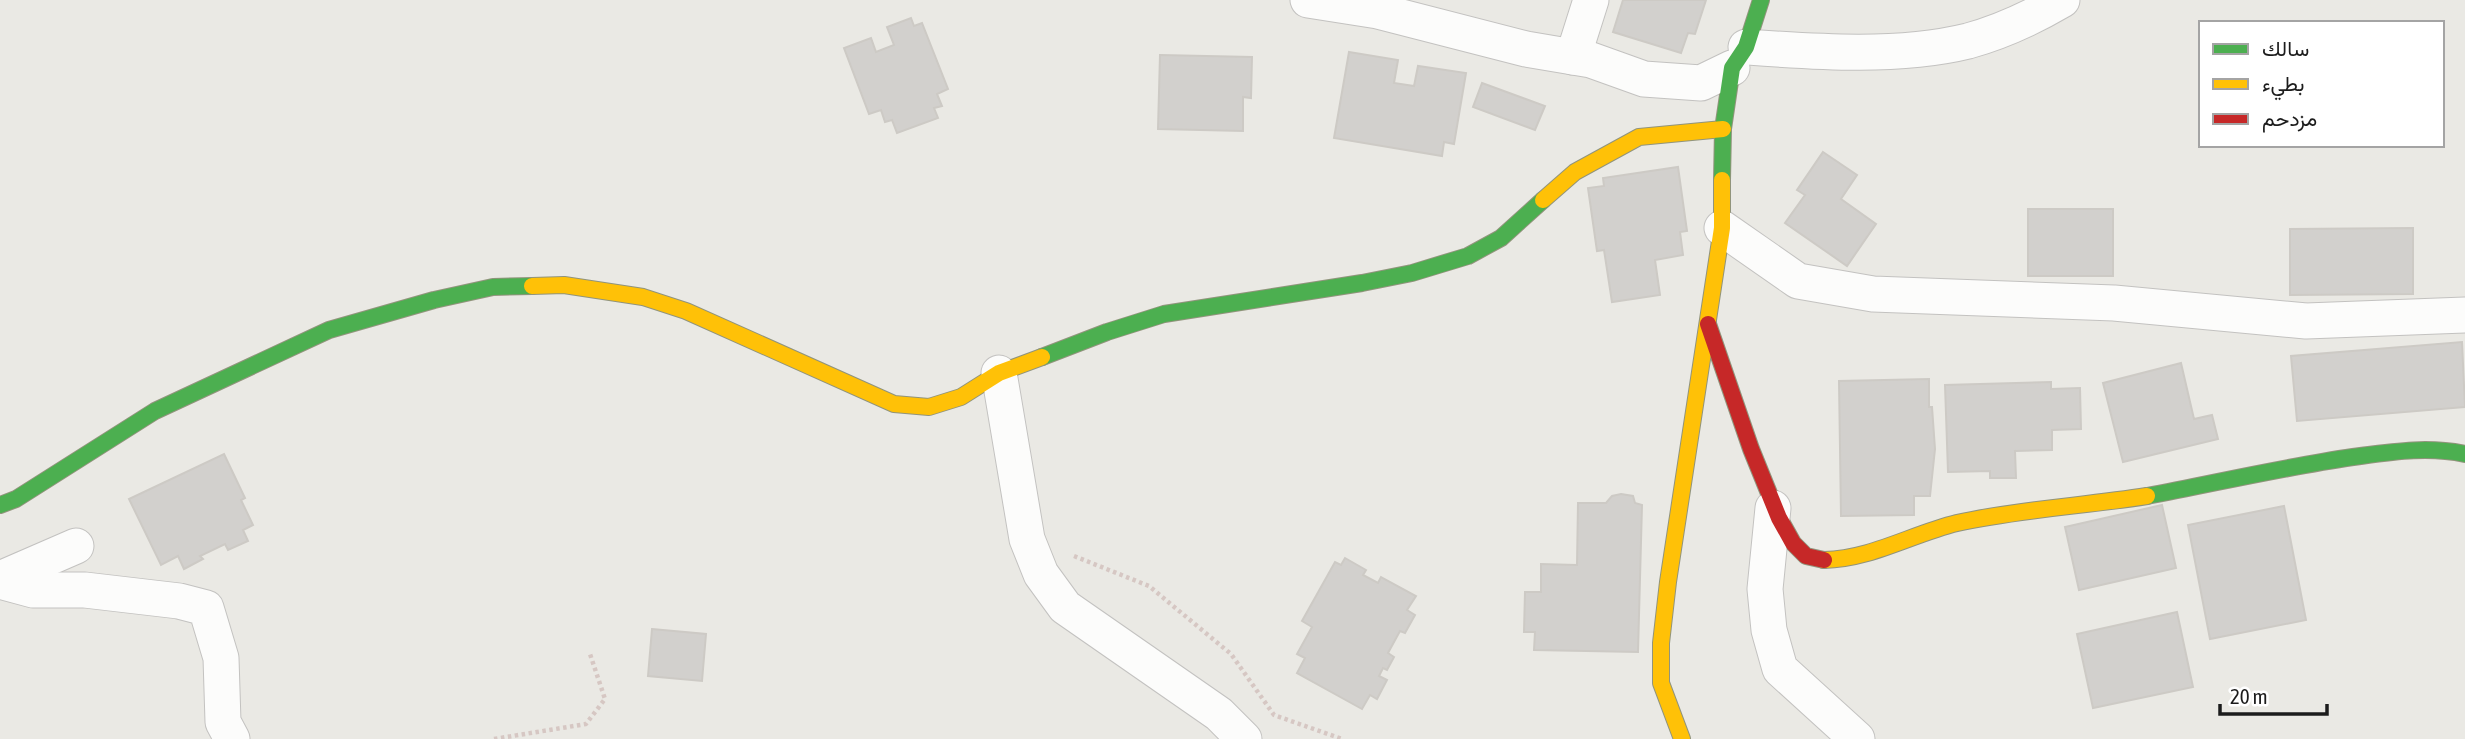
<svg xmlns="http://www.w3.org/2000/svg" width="2465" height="739" font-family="'Asap Condensed',Vazirmatn,sans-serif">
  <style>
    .building { fill: #d2d0cd; stroke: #cdcac5; stroke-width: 2 }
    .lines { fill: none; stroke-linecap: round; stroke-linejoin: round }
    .street-casing { stroke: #c3c2c0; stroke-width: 37 }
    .fast-casing { stroke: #91947c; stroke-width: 18 }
    .slow-casing { stroke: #91947c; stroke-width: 18 }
    .jam-casing { stroke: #91947c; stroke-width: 18 }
    .path { stroke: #d6c7c3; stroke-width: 4.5; stroke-dasharray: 3.5 3.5; stroke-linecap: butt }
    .street { stroke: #fcfcfb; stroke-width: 35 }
    .fast { stroke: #4caf50; stroke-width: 16 }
    .slow { stroke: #ffc107; stroke-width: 16 }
    .jam { stroke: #c62828; stroke-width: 16 }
  </style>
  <rect width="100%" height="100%" fill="#eae9e4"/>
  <!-- building -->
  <g class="building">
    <path d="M1623,0H1706L1695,34L1688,33L1681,53L1613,32Z"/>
    <path d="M911,18L914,26L922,23L948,89L937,94L942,106L934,108L938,118L897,133L892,120L885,122L881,110L869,114L844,48L871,38L876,52L894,45L887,27Z"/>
    <path d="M1349,52L1398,60L1394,83L1414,86L1418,66L1466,73L1454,144L1444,142L1442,156L1334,138Z"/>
    <path d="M1160,55L1252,57L1251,98L1243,97V131L1158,129Z"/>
    <path d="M1482,83L1545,106L1535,130L1473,107Z"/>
    <path d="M1823,152L1857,175L1841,199L1876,224L1847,266L1785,223L1805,195L1797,190Z"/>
    <path d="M1678,167L1687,231L1680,232L1683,255L1655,260L1660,295L1612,302L1604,250L1597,251L1588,188L1604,186L1603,178Z"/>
    <rect x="2028" y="209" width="85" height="67"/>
    <path d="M2413,228V294L2290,295V229Z"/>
    <path d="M2462,342L2465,407L2297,421L2291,356Z"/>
    <path d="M2181,363L2194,419L2212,415L2218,439L2123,462L2103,383Z"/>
    <path d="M1929,379V407H1932L1935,449L1930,496H1914V515L1841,516L1839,381Z"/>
    <path d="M2051,382V389L2080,388L2081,429L2052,430V450L2015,451L2016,478H1990V471L1948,472L1945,385Z"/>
    <path d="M224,454L245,498L241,500L253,525L243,530L248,541L228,550L225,544L200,556L203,559L184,569L178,556L161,565L129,499Z"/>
    <path d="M1621,494L1633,496L1635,503L1642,505L1638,652L1534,650L1535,632H1524L1525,592H1541V564L1577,565L1578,503H1606L1612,496Z"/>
    <path d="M2162,505L2176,568L2079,590L2065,527Z"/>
    <path d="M2284,506L2306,620L2210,639L2188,525Z"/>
    <path d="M1345,558L1366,570L1363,575L1378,583L1381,577L1416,596L1407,610L1415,615L1405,633L1400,631L1388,653L1394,657L1387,670L1383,668L1379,676L1387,680L1377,699L1370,695L1362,709L1297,673L1305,658L1297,654L1312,627L1302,621L1335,562L1341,565Z"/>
    <path d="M2177,612L2193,687L2093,708L2077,634Z"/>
    <path d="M652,629L706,634L702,681L648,676Z"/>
  </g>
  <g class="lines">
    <defs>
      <g id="street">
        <path d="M1308,0L1378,11L1526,49L1591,60L1644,79L1701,83L1732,68"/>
        <path d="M1746,47C1817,52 1899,58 1968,41C2001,32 2033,17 2062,0"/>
        <path d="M1573,57L1591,0"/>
        <path d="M1722,228L1798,281L1873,294L2114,303L2306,321L2465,315"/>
        <path d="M999,373L1027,539L1041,574L1065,607L1219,714L1244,739"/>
        <path d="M1773,508L1765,589L1769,630L1780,669L1857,739"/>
        <path d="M0,579L76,546"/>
        <path d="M0,581L33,590H85L179,601L206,608L221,658L223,722L232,739"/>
      </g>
      <g id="fast">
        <path d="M1722,180L1723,129L1732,68L1746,47L1761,0"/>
        <path d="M1042,357L1107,332L1164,314L1362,283L1412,273L1468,256L1501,238L1543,200"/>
        <path d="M2147,496C2216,483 2284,467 2353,457C2391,452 2427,446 2465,454"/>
        <path d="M0,505L16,499L155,411L329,330L434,300L493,287L532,286"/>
      </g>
      <g id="slow">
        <path d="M1543,200L1575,172L1639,137L1723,129"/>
        <path d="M532,286L564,285L643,297L686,311L894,404L929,407L961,397L999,373L1042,357"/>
        <path d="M1824,560C1871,559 1912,534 1957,523C2020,509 2084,506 2147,496"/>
        <path d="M1682,739L1661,683V643L1668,582L1722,228V180"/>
      </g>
      <path id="jam" d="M1708,324L1751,449L1779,518L1793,543L1806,556L1824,560"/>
    </defs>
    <!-- street casing -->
    <use href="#street" class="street-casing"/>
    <!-- fast casing -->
    <use href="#fast" class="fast-casing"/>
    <!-- slow casing -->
    <use href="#slow" class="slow-casing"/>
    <!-- jam casing -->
    <use href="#jam" class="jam-casing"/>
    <!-- path -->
    <g class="path">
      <path d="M1074,556L1149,586L1231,654L1274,715L1342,739"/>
      <path d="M494,739L586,724L605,699L590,654"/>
    </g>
    <!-- street -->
    <use href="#street" class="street"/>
    <!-- fast -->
    <use href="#fast" class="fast"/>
    <!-- slow -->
    <use href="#slow" class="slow"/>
    <!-- jam -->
    <use href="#jam" class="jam"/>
  </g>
  <!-- legend -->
  <rect x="2199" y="21" width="245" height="126" fill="#ffffff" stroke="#a4a4a4" stroke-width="2"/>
  <rect x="2213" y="44" width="35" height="10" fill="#4caf50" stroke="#a4a4a4" stroke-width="2"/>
  <text x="2262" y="56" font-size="21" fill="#1c1c1c">سالك</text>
  <rect x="2213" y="79" width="35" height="10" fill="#ffc107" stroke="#a4a4a4" stroke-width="2"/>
  <text x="2262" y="91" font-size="21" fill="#1c1c1c">بطيء</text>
  <rect x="2213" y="114" width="35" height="10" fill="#c62828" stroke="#a4a4a4" stroke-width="2"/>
  <text x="2262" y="126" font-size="21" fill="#1c1c1c">مزدحم</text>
  <!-- scale -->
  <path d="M2220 704v10h107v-10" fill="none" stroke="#1c1c1c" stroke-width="3.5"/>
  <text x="2230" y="704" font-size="21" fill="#1c1c1c" stroke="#ffffff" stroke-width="5" paint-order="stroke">20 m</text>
</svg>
